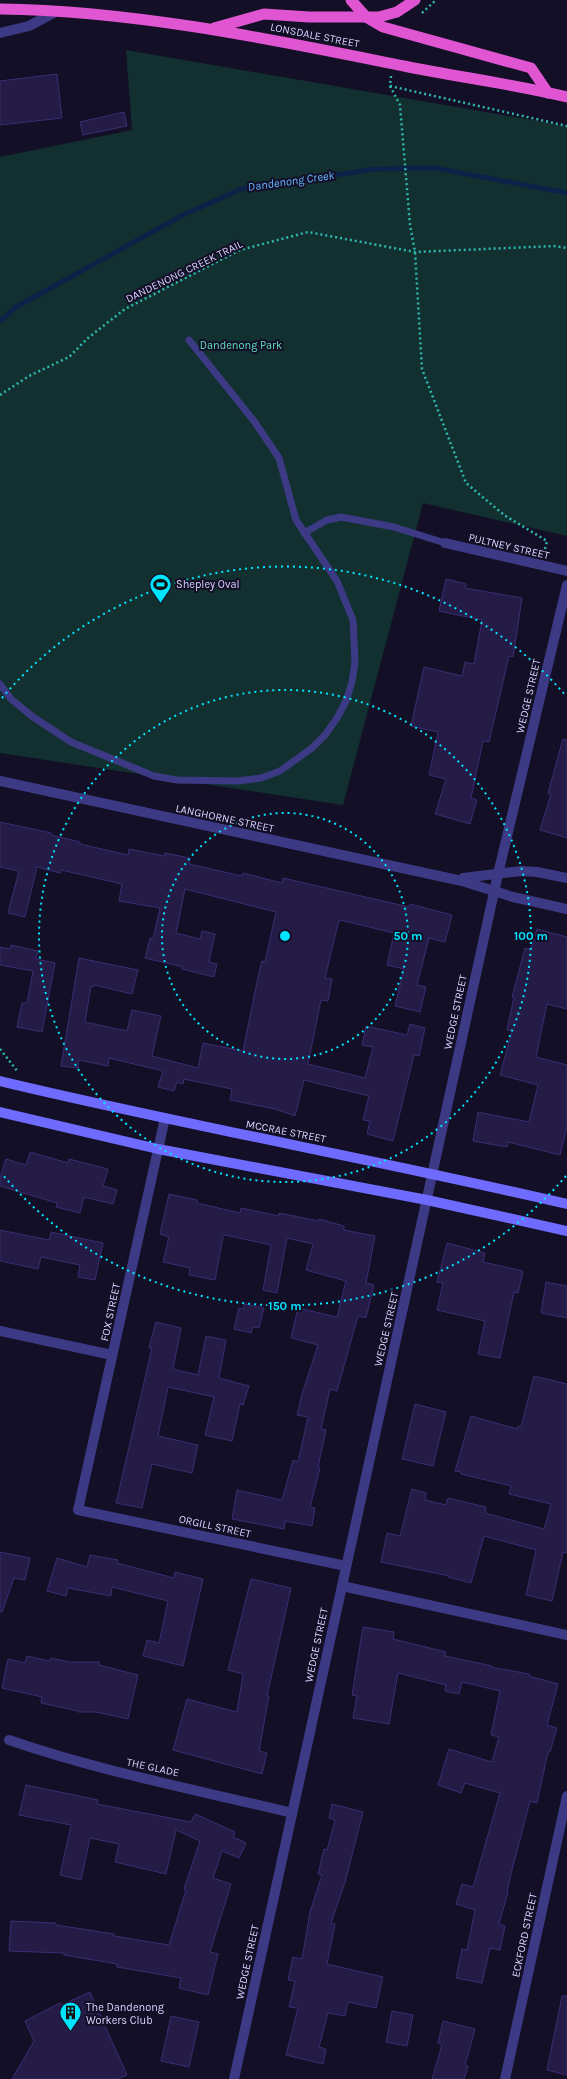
<svg xmlns="http://www.w3.org/2000/svg" width="567" height="2079" font-family="Karla,sans-serif">
  <style>
    .green { fill: #12302f }
    .lines { fill: none; stroke-linecap: round; stroke-linejoin: round }
    .stream { stroke: #0c2248; stroke-width: 5 }
    .building { fill: #241b47; stroke: #3b2d73 }
    .path { stroke: #2fb8b0; stroke-width: 2.5; stroke-dasharray: 2 3; stroke-linecap: butt }
    .service { stroke: #3d3a85; stroke-width: 7 }
    .minor { stroke: #3d3a85; stroke-width: 10 }
    .secondary { stroke: #6f6bff; stroke-width: 10 }
    .trunk { stroke: #e055d1; stroke-width: 11 }
    .ring { fill: none; stroke: #00e5ff; stroke-width: 2; stroke-dasharray: 2 4 }
    .labels { text-anchor: middle; stroke-width: 4; stroke-linejoin: round; paint-order: stroke }
    .street-label { font-size: 11px; fill: #d9d4ff; stroke: #130f26 }
    .park-label { font-size: 11px; fill: #5fe0c0; stroke: #130f26 }
    .poi-label { font-size: 11px; fill: #d9d4ff; stroke: #130f26; text-anchor: start }
    .water-label { font-size: 12px; font-style: italic; fill: #62b6ff; stroke: #130f26 }
    .centre { fill: #00e5ff; stroke: #130f26; stroke-width: 2 }
    .ring-label { font-size: 12px; text-anchor: middle; font-weight: bold; fill: #00e5ff; stroke: #130f26; stroke-width: 4; stroke-linejoin: round; paint-order: stroke }
  </style>
  <rect width="100%" height="100%" fill="#130f26"/>
  <!-- green -->
  <path class="green" d="M126,50L567,126V536L423,503L343,805L0,753V157L132,130Z"/>
  <g class="lines">
    <!-- stream -->
    <path class="stream" d="M0,321L16,307L183,215L241,189L376,169L435,168L567,193"/>
  </g>
  <!-- building -->
  <g class="building">
    <path d="M57,74L62,118L0,125V81Z"/>
    <path d="M124,112L127,126L83,135L80,122Z"/>
    <path d="M446,579L466,584L465,588L522,598L513,657L509,656L489,742L483,741L471,798L477,800L470,824L435,814L446,779L429,775L438,732L411,726L424,667L462,676L465,662L474,664L482,620L439,611Z"/>
    <path d="M563,739L567,740V838L540,830L551,794L548,793Z"/>
    <path d="M0,822L51,833V835L80,842V844L128,855L129,849L165,856V853L190,858L189,864L242,876L243,873L282,883L283,878L409,907L410,904L452,915L445,942L429,938L417,985L426,987L420,1012L395,1006L404,969L387,965L394,933L340,920L338,924L325,978L332,979L328,1001L321,1000L308,1064L365,1078L373,1047L362,1045L366,1026L407,1035L410,1024L425,1028L419,1056L414,1055L393,1141L367,1134L370,1121L363,1120L369,1096L304,1080L295,1116L275,1109L230,1100L232,1089L184,1079L183,1084L177,1082L174,1091L158,1087L163,1071L109,1058L108,1066L79,1060L78,1068L61,1066L79,958L138,970L132,994L94,985L93,987L91,986L85,1022L127,1031L132,1010L161,1016L152,1056L198,1068L203,1043L243,1051L258,977L262,961L265,962L276,912L185,889L176,933L200,939L202,931L215,934L209,962L217,964L214,977L182,969L183,967L145,958L150,938L153,939L160,908L119,901L122,884L61,870L60,873L37,867L25,917L8,913L19,871L0,867Z"/>
    <path d="M537,929L567,937V1009L547,1004L536,1057L567,1065V1127L560,1155L508,1142L507,1147L473,1141L478,1112L529,1122L538,1085L500,1075L512,1031L507,1030L514,997H512L525,948L531,950Z"/>
    <path d="M11,945L38,951L36,959L55,963L42,1032L17,1027L22,1003H27L33,971L0,965V947L10,949Z"/>
    <path d="M30,1152L68,1163L69,1159L108,1169L103,1186L117,1190L113,1204L84,1197L80,1213L56,1207L57,1203L0,1186V1178L6,1159L26,1165Z"/>
    <path d="M169,1194L197,1200V1203L240,1213L241,1208L279,1216V1213L319,1221V1219L344,1226V1230L375,1236L366,1283L374,1285L366,1318L358,1316L337,1391L330,1389L321,1429L326,1430L318,1467L320,1468L310,1507L315,1508L312,1526L285,1521L284,1529L232,1519L237,1490L282,1500L293,1460L298,1462L308,1417L297,1415L302,1394L318,1345L291,1338L298,1308L337,1317L346,1281L306,1270L313,1244L287,1238L277,1293L263,1290L271,1245L225,1235L223,1237L215,1280L189,1275L190,1268L163,1262L169,1237L160,1234Z"/>
    <path d="M0,1230L49,1240L51,1232L103,1243L95,1280L78,1277L80,1265L41,1257L38,1269L0,1261Z"/>
    <path d="M447,1243L485,1253L483,1262L523,1271L518,1293L514,1292L500,1358L478,1354L485,1321L437,1310L443,1283L437,1282Z"/>
    <path d="M546,1282L567,1286V1318L541,1313Z"/>
    <path d="M245,1304L264,1308L259,1328L253,1327L251,1333L234,1329L239,1308L243,1309Z"/>
    <path d="M156,1322L181,1328L173,1369L198,1375L206,1336L226,1340L219,1378L249,1386L243,1405L240,1404L232,1441L205,1435L214,1397L168,1387L158,1436L198,1445L192,1473L152,1464L142,1508L116,1503L152,1348H149Z"/>
    <path d="M534,1376L567,1384V1553L563,1552L552,1601L526,1595L536,1550L484,1536L471,1583L448,1577L449,1576L381,1562L387,1533L400,1536L412,1489L426,1493L425,1500L446,1505L448,1498L486,1507L485,1513L544,1529L551,1504L509,1494L511,1486L461,1474V1472L455,1471L471,1416L517,1429L518,1426L521,1427Z"/>
    <path d="M415,1404L446,1412L433,1466L402,1459Z"/>
    <path d="M0,1552L30,1558L25,1580L14,1578L2,1612H0Z"/>
    <path d="M90,1555L118,1560L117,1563L174,1578L175,1572L203,1579L183,1666L143,1656L147,1640L159,1643L168,1601L112,1587L111,1596L68,1588L66,1596L47,1591L57,1558L87,1567Z"/>
    <path d="M251,1579L291,1588L267,1696H269L259,1751L267,1753L262,1774L173,1750L187,1699L237,1712L243,1674L228,1670Z"/>
    <path d="M363,1627L394,1632L393,1639L446,1652L445,1656L492,1666L491,1667L529,1674V1676L558,1684L547,1725L557,1728L550,1752H548L537,1803L530,1801L513,1866L507,1891L508,1892L499,1924L505,1926L500,1950L490,1948L482,1983L456,1978L462,1949L467,1950L475,1910L456,1904L462,1884L473,1887L500,1793L465,1783L461,1793L438,1785L449,1749L492,1762L499,1737L491,1735L500,1691L462,1682L459,1694L445,1691L446,1685L398,1673L389,1724L353,1718L357,1696L352,1695Z"/>
    <path d="M27,1656L50,1661L51,1658L70,1662H99V1665L138,1675L128,1719L96,1712H78V1711L41,1703L42,1697L2,1688L8,1659L25,1663Z"/>
    <path d="M26,1785L98,1800L97,1804L191,1822L195,1814L235,1832L233,1837L246,1843L239,1858L222,1851L213,1878L231,1884L210,1952L218,1954L208,1995L179,1988L181,1978L117,1967V1964L64,1955V1953L9,1951L11,1921L56,1923V1925L114,1934V1936L169,1945L186,1890L184,1889L200,1841L176,1830L166,1874L115,1862L119,1844L90,1838L81,1880L60,1875L71,1825L19,1815Z"/>
    <path d="M332,1804L363,1812L345,1882L331,1923L335,1924L327,1964L383,1977L376,2008L348,2002L345,2016L328,2013L319,2047L326,2049L323,2064L286,2055L298,2008L289,2007L295,1981L288,1980L293,1957L302,1959L310,1912L322,1875L318,1874L324,1849L327,1850L335,1820L329,1818Z"/>
    <path d="M90,1992L127,2075L118,2079H12L34,2041L25,2021L60,2003L61,2005Z"/>
    <path d="M562,1996H567V2075L547,2070Z"/>
    <path d="M392,2011L413,2015L407,2046L386,2042Z"/>
    <path d="M171,2016L199,2022L189,2067L161,2061Z"/>
    <path d="M443,2021L475,2029L465,2065L468,2066L464,2079H432L442,2045L438,2043Z"/>
  </g>
  <g class="lines">
    <!-- path -->
    <g class="path">
      <path d="M422,13L436,0"/>
      <path d="M391,76L390,86L400,105L410,225L415,252L422,369L466,483L504,515L547,541L544,553"/>
      <path d="M390,86L567,126"/>
      <path d="M0,395L29,376L69,357L88,338L125,309L240,250L308,232L415,252L554,246L567,248"/>
      <path d="M0,1049L18,1072"/>
    </g>
    <!-- service -->
    <g class="service">
      <path d="M304,533L327,520L341,517L394,527L445,543"/>
      <path d="M0,684L11,699L33,717L71,742L154,776L177,780L238,781L261,778L280,771L312,748L325,735L337,718L346,701L352,682L355,662L353,620L346,603L337,581L296,520L279,458L254,421L189,340"/>
    </g>
    <!-- minor -->
    <g class="minor">
      <path d="M0,33L29,26L57,11"/>
      <path d="M445,543L567,571"/>
      <path d="M0,781L462,881L513,897L567,909"/>
      <path d="M463,878L521,871L537,872L567,878"/>
      <path d="M165,1118L78,1510L346,1566"/>
      <path d="M0,1331L112,1355"/>
      <path d="M342,1586L567,1635"/>
      <path d="M9,1740C102,1772 198,1790 292,1813"/>
      <path d="M234,2079L498,874L567,585"/>
      <path d="M505,2079L567,1796"/>
    </g>
    <!-- secondary -->
    <g class="secondary">
      <path d="M0,1081C188,1126 379,1160 567,1204"/>
      <path d="M0,1112L158,1149L427,1200L567,1231"/>
    </g>
    <!-- trunk -->
    <g class="trunk">
      <path d="M351,0L366,17L383,27L531,68L548,93"/>
      <path d="M0,9C137,11 270,39 404,66C458,77 513,84 567,97"/>
      <path d="M214,28L264,14L309,17H379L397,12L415,0"/>
    </g>
  </g>
  <!-- distance rings -->
  <g class="ring">
    <circle cx="285" cy="936" r="123"/>
    <circle cx="285" cy="936" r="246"/>
    <path d="M566 1176A370 370 0 0 1 2 1174M2 698A370 370 0 0 1 566 696"/>
  </g>
  <!-- icons -->
  <defs>
    <symbol id="stadium-pin" viewBox="-11 -11 22 30"><path d="M0 17L-7.5 6A9.5 9.5 0 1 1 7.5 6Z" fill="#00e5ff" stroke="#130f26"/><path d="M0-5a6.5 5 0 1 0 0 10a6.5 5 0 1 0 0-10ZM-3.5-1.8h7v3.6h-7Z" fill="#111"/></symbol>
    <symbol id="building-pin" viewBox="-11 -11 22 30"><path d="M0 17L-7.5 6A9.5 9.5 0 1 1 7.5 6Z" fill="#00e5ff" stroke="#130f26"/><path d="M-4-6H4V6H1V3H-1V6H-4ZM-2.5-4.3h1.7v1.8h-1.7ZM.8-4.3h1.7v1.8H.8ZM-2.5-1h1.7V.8h-1.7ZM.8-1h1.7V.8H.8Z" fill="#111"/></symbol>
  </defs>
  <g fill-rule="evenodd">
    <use href="#stadium-pin" x="148" y="572" width="25" height="34"/>
    <use href="#building-pin" x="58" y="2000" width="25" height="34"/>
  </g>
  <g class="labels">
    <!-- street labels -->
    <g class="street-label">
      <text transform="translate(315 35) rotate(11)" y="4">LONSDALE STREET</text>
      <text transform="translate(184 271) rotate(-26)" y="4">DANDENONG CREEK TRAIL</text>
      <text transform="translate(509 546) rotate(13)" y="4">PULTNEY STREET</text>
      <text transform="translate(528 696) rotate(-77)" y="4">WEDGE STREET</text>
      <text transform="translate(225 818) rotate(12)" y="4">LANGHORNE STREET</text>
      <text transform="translate(455 1012) rotate(-78)" y="4">WEDGE STREET</text>
      <text transform="translate(286 1131) rotate(11)" y="4">MCCRAE STREET</text>
      <text transform="translate(110 1312) rotate(-78)" y="4">FOX STREET</text>
      <text transform="translate(386 1329) rotate(-77)" y="4">WEDGE STREET</text>
      <text transform="translate(215 1526) rotate(12)" y="4">ORGILL STREET</text>
      <text transform="translate(316 1645) rotate(-78)" y="4">WEDGE STREET</text>
      <text transform="translate(153 1767) rotate(12)" y="4">THE GLADE</text>
      <text transform="translate(524 1935) rotate(-78)" y="4">ECKFORD STREET</text>
      <text transform="translate(247 1962) rotate(-78)" y="4">WEDGE STREET</text>
    </g>
    <!-- park labels -->
    <g class="park-label">
      <text x="241" y="349">Dandenong Park</text>
    </g>
    <!-- poi labels -->
    <g class="poi-label">
      <text x="176" y="588">Shepley Oval</text>
      <text x="86" y="2011">The Dandenong<tspan x="86" dy="13">Workers Club</tspan></text>
    </g>
    <!-- water labels -->
    <g class="water-label">
      <text transform="translate(291 181) rotate(-8)" y="4">Dandenong Creek</text>
    </g>
  </g>
  <circle cx="285" cy="936" r="6" class="centre"/>
  <g class="ring-label">
    <text x="408" y="940">50 m</text>
    <text x="531" y="940">100 m</text>
    <text x="285" y="1310">150 m</text>
  </g>
</svg>
